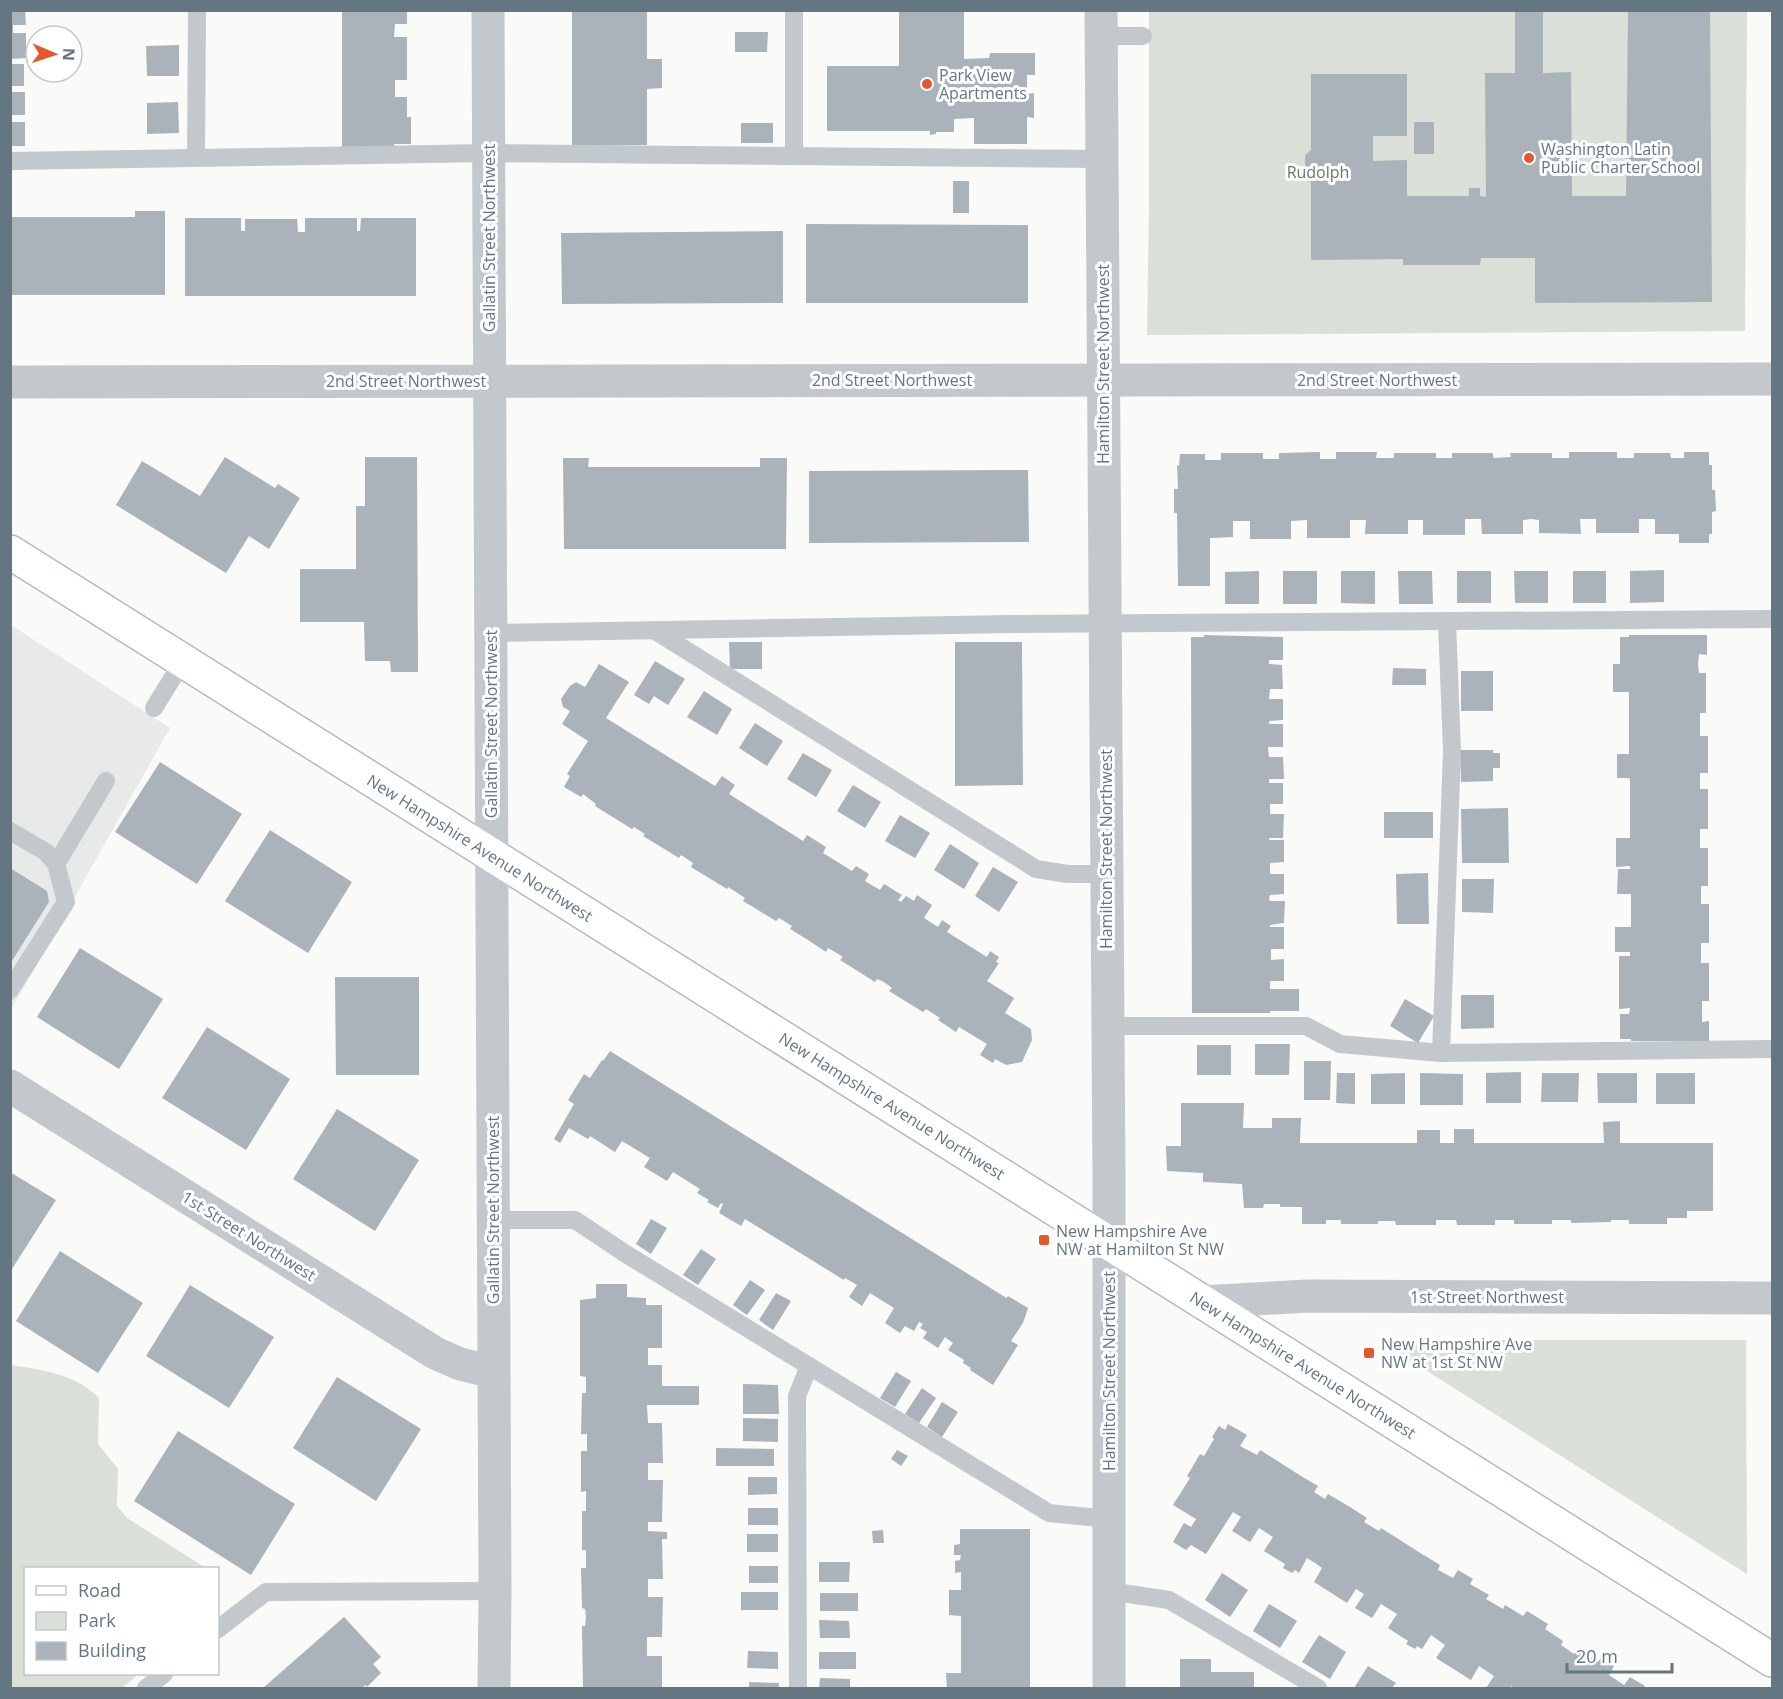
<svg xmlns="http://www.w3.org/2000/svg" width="1783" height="1699" font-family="'Open Sans',sans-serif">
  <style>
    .built { fill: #e8e9e9 }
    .green { fill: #dadfd7 }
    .building { fill: #aab3b9 }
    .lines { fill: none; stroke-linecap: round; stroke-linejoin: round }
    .secondary-casing { stroke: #b3babf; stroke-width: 36 }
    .service { stroke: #c3c8cc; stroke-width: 18 }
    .minor { stroke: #c3c8cc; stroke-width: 33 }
    .secondary { stroke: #fff; stroke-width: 33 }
    .poi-dot { fill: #e4572e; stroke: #fff; stroke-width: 2 }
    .labels { text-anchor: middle; stroke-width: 6; stroke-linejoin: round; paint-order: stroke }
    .poi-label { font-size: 16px; fill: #657683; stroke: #fff; text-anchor: start }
    .park-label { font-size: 16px; fill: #687a64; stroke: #fff }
    .street-label { font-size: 16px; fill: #657683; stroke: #fff }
  </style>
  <rect width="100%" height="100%" fill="#fafaf8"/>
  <!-- built -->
  <path class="built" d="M11,625L170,728L11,1010Z"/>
  <!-- green -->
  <g class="green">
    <path d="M1149,11H1747L1745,331L1147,335L1149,209Z"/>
    <path d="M1378,1340H1746L1747,1574Z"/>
    <path d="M11,1365C42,1370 76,1374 99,1398L98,1444L118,1469L117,1506L127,1518L206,1568H26V1674H139L122,1688H11Z"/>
  </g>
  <!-- building -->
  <g class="building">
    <path d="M10,10H25L26,25H13V33H26V58L10,59Z"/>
    <path d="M342,10H407V24H395L394,37H407V80H395V97H407V117H411V144H394V147H342Z"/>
    <path d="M572,10H647V59H662V88L647,89V145L572,146Z"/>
    <path d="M899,10H964V59L989,58L990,53H1035V75H1027V94L1034,93V118L1027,117V144H974V118L954,119V132H936V134L930,135V131H827V66H899Z"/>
    <path d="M1515,10H1543V73L1571,72L1572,196H1626L1628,10H1710L1712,302L1535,303V258H1481L1480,265H1403V259L1311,260V183L1305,175V155L1311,150V74H1407V136H1373V161L1407,160V196H1469V188H1480V196L1486,197L1485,73H1515Z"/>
    <path d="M735,32H768L767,52H735Z"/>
    <path d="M179,45V76H147L146,46Z"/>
    <rect x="10" y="64" width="14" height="22"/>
    <rect x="10" y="92" width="15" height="23"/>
    <path d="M178,102L179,133L147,134V103Z"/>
    <rect x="10" y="122" width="15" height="24"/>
    <rect x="1414" y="122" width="20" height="32"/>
    <rect x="741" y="123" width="32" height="20"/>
    <rect x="953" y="181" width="16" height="32"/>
    <path d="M135,211H165V295H10V217H135Z"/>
    <path d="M185,218H241V231H245V219H297L298,232H305V218H357V231H360L361,218H416V296H185Z"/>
    <path d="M806,224L1028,225V303H806Z"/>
    <path d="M783,231V303L562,304L561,233Z"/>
    <path d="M1320,452V459H1336V452H1377L1376,458H1394V453H1436V458H1452V453H1493V458L1511,457L1510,453H1552V458H1569V452H1617V458H1634V453H1670L1671,458H1684V452H1709V465H1712V490H1715L1716,511L1712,512V534H1709V543H1679V534H1655V519H1639V533H1596V519H1580L1581,534L1539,533V520L1531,519L1523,520V534H1482L1481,519H1465V535H1423V520H1408V534H1365L1366,520H1350V538H1307V520L1291,521V539H1250V521H1233V537L1210,538V586H1178L1177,513H1174V489H1178L1177,465L1179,466L1180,454H1205V460H1221V453H1263V459H1279V453Z"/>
    <path d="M225,457L275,488L278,484L300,498L269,549L249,536L226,573L116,505L142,461L200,496Z"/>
    <path d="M365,457H417L418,672H391L390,661H365L364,622H300V569H356V506H365Z"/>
    <path d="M563,458H589L588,467H760V458H787L786,549H564Z"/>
    <path d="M1028,470L1029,542L809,543V471Z"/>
    <path d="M1664,570V602L1630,603V571Z"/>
    <path d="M1259,571V604H1225V572Z"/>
    <rect x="1283" y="571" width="34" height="33"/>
    <path d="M1341,571H1375V604L1341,603Z"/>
    <path d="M1398,571H1432L1433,604H1399Z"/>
    <rect x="1457" y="571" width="34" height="32"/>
    <path d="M1514,571H1548V603H1515Z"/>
    <rect x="1573" y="571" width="33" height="32"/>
    <path d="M1204,635L1283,637V660H1269V664L1282,665L1283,689H1270L1269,699H1283V720L1269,721V724H1283V747H1268L1269,757H1283L1284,779H1269V783H1283V804H1270V814H1284L1283,838H1269V840H1284V862L1270,863V874H1284V894L1270,895L1269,899L1270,901H1285L1284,923L1270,925V927H1284V949H1271V960L1284,959V981H1270V989H1299V1011H1270V1013H1192L1191,637H1204Z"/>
    <path d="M1629,635H1707V655L1699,654L1698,664L1699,673H1706V713H1700V736H1708V773H1700V789H1708V829H1700V848H1708V886H1701V904H1709V943H1701V963H1709V1001H1702V1022L1709,1021V1041H1631V1039H1620V1014H1629L1630,1008L1619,1009V956H1630V952H1615V927H1631V894H1617L1618,869H1630V866L1616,867V838H1630V780L1629,778H1617V754H1629V692H1613V664H1620V637H1629Z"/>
    <path d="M729,642H762V669H730Z"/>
    <path d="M955,642H1022L1023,785L955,786Z"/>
    <path d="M655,661L685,679L668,705L654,696L649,704L634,695Z"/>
    <path d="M599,664L629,682L606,718L715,786L722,776L735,785L729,794L803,841L807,835L826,847L823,853L852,871L856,866L869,874L865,881L880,890L884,884L902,895L898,900L901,902L906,896L914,901L917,895L932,905L924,918L938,927L942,920L951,926L947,932L987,957L990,951L999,957L996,962L999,963L987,981L1014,998L1005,1013L1031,1029L1032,1040L1022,1062L1006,1065L995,1059L993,1063L980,1055L987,1044L959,1027L956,1032L938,1020L940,1018L926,1009L923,1012L889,991L892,988L884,982L877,979L875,982L840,960L843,957L835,952L828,948L826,952L808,940L790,929L792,926L779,918L776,921L743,901L745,898L736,892L728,887L727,889L691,867L693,863L681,855L679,858L643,836L645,834L634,827L632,829L595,806L596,804L583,794L581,797L564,787L570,776L567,774L588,741L562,724L570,711L563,707L561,699L570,686L576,682L585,687Z"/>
    <path d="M1393,668L1426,669V685H1392Z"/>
    <rect x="1461" y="671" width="32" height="40"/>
    <path d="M704,691L732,709L717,735L687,717Z"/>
    <path d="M755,723L783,741L767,766L739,748Z"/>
    <path d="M1460,750H1493V753H1500V768H1493V781L1461,782Z"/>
    <path d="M803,753L832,770L816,797L787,779Z"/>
    <path d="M160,762L242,814L197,884L115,832Z"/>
    <path d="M853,785L881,802L865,828L837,811Z"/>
    <path d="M1508,808L1509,863H1462L1461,809Z"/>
    <rect x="1384" y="812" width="49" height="26"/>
    <path d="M900,815L930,833L915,858L885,841Z"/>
    <path d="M270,830L352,882L308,953L225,901Z"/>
    <path d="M950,844L979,863L964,889L934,870Z"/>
    <path d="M993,867L1018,882L999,912L975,896Z"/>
    <path d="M10,868L47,891L49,902L10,964Z"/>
    <path d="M1428,873L1429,924H1397L1396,874Z"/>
    <path d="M1462,879H1494L1493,913L1462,912Z"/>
    <path d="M80,948L163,999L119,1069L37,1017Z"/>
    <path d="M335,977H419V1075H336Z"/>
    <path d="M1461,995H1494V1028L1461,1029Z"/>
    <path d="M1405,999L1434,1016L1418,1043L1390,1026Z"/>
    <path d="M207,1027L290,1079L246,1150L162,1098Z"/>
    <path d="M1255,1044H1290L1289,1075H1255Z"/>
    <rect x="1197" y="1045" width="34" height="30"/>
    <path d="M610,1051L1005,1297L1006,1298L1008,1296L1028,1308L1023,1323L1011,1341L1018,1345L993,1385L970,1370L971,1368L963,1363L964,1360L948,1350L953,1343L945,1337L938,1348L923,1338L927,1332L920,1328L923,1324L919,1322L914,1331L905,1326L900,1333L885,1323L894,1308L870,1293L862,1306L849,1297L857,1285L845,1278L844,1280L745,1219L741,1226L719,1213L723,1204L721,1203L718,1208L707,1202L709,1200L697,1193L700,1189L673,1172L667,1181L644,1167L650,1158L622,1141L615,1152L590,1136L588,1139L569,1128L560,1143L554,1139L574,1104L568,1100L584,1074L590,1078L602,1060L603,1061Z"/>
    <path d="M1304,1061H1331L1330,1100H1304Z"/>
    <path d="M1521,1072V1103H1486V1073Z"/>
    <path d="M1337,1073H1355V1104L1336,1103Z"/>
    <path d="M1405,1073V1104H1371V1074Z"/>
    <path d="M1420,1073L1463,1074V1105H1420Z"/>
    <path d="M1542,1073H1579L1578,1102H1541Z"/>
    <path d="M1597,1073H1637V1103H1598Z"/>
    <rect x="1656" y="1073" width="39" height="31"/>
    <path d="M1181,1103H1244L1243,1128H1272V1118H1301L1300,1143H1417V1130H1440V1143H1454V1129H1474V1143H1604L1603,1122L1620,1121V1143H1713V1211H1687V1218H1667V1224H1629V1220H1611V1222L1571,1223V1220H1552V1224H1514V1220H1495V1225H1457L1456,1220H1436V1225H1396L1395,1221H1378V1224H1341V1220H1326V1224H1302V1207H1280V1204H1264L1263,1208H1244L1242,1184L1203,1182V1173L1167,1171L1166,1146H1181Z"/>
    <path d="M337,1109L419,1160L375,1231L293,1179Z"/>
    <path d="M10,1172L56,1200L10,1272Z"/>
    <path d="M651,1219L667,1228L651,1254L636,1244Z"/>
    <path d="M701,1249L716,1259L698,1285L683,1275Z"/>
    <path d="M60,1251L143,1303L98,1373L16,1321Z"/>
    <path d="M750,1280L765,1290L747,1315L733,1305Z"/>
    <path d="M596,1284H627V1297L646,1298V1305H662V1348H648V1365H662V1386H699V1405H647L648,1423H662L663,1463H648V1480H663L662,1522H648V1531L667,1532V1539H662L663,1579H648V1597H663L662,1637H647V1656H662V1688H583L582,1626H585L586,1617L585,1609L582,1608L581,1568H586V1550H582V1511H586V1491L581,1492V1451H587V1434H581L582,1393H586V1377L580,1376V1300L596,1298Z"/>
    <path d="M190,1285L274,1337L229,1408L146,1356Z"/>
    <path d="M776,1293L791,1301L773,1330L759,1320Z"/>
    <path d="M896,1372L911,1381L895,1407L880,1398Z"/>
    <path d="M337,1377L421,1429L376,1501L293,1448Z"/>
    <path d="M743,1384L778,1385L779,1414H743Z"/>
    <path d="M922,1388L936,1398L919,1423L905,1414Z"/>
    <path d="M942,1402L958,1412L942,1437L927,1427Z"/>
    <path d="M743,1418L778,1419V1442L743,1441Z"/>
    <path d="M1228,1424L1247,1435L1240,1446L1257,1455L1260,1450L1301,1476L1318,1486L1314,1492L1325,1499L1328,1494L1350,1507L1367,1518L1364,1522L1379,1531L1381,1528L1422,1554L1440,1565L1438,1570L1453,1578L1458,1570L1473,1579L1470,1584L1489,1595L1486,1599L1503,1609L1505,1605L1523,1616L1527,1611L1548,1624L1545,1629L1563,1641L1561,1645L1574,1654L1577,1649L1598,1662L1601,1658L1614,1666L1609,1675L1624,1685L1630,1677L1645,1686L1644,1688H1515L1511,1686L1510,1688H1486L1494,1676L1479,1666L1471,1680L1436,1658L1445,1645L1431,1635L1422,1649L1417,1646L1415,1649L1406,1644L1408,1641L1388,1628L1397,1614L1381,1604L1372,1618L1355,1608L1364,1594L1356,1589L1347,1603L1314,1582L1322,1568L1315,1563L1307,1558L1299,1573L1295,1570L1292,1573L1283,1568L1285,1564L1264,1551L1273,1537L1259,1528L1250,1542L1232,1531L1241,1517L1233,1512L1206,1554L1191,1545L1186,1550L1173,1542L1184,1523L1191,1527L1196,1519L1173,1505L1190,1478L1187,1476L1200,1454L1204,1456L1214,1439L1212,1437L1219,1426L1225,1430Z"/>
    <path d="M178,1431L295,1504L251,1575L134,1501Z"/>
    <path d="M716,1448L774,1449V1466H716Z"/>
    <path d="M897,1450L908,1456L901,1466L891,1459Z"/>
    <path d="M748,1477H777V1494L748,1495Z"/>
    <rect x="748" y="1508" width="30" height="17"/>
    <path d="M960,1529H1030V1688H947L946,1673H961V1616L949,1615V1590H961V1572L955,1573V1561L960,1560L961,1555H954V1545L960,1544Z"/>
    <path d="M883,1530L884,1543H873L872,1531Z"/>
    <rect x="747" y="1534" width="31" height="18"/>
    <path d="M819,1562H850L849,1582H819Z"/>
    <rect x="749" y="1566" width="29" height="17"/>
    <path d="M1222,1573L1248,1590L1230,1617L1205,1600Z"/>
    <rect x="741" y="1592" width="37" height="18"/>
    <rect x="820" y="1593" width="38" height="18"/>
    <path d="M1269,1604L1297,1621L1280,1648L1253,1631Z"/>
    <path d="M344,1617L381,1657L373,1664L381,1673L367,1687L366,1685L362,1688H263Z"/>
    <path d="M819,1620L849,1621L850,1638H820Z"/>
    <path d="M1319,1635L1346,1652L1330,1679L1302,1662Z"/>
    <path d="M748,1651L778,1652V1669L747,1668Z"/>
    <rect x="819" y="1652" width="37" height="17"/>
    <path d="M1180,1659H1211V1672H1254V1688H1180Z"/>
    <path d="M1368,1666L1396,1683L1392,1688H1354Z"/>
    <path d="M820,1678L850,1679V1688H819Z"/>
    <path d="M749,1682L779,1683V1688H749Z"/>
  </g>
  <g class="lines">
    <defs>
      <path id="secondary" d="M10,552L1772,1660"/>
    </defs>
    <!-- secondary casing -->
    <use href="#secondary" class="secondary-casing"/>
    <!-- service -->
    <g class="service">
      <path d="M1101,36H1143"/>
      <path d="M794,156V10"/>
      <path d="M196,158L197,10"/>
      <path d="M10,161L488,153L1102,159"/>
      <path d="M654,630L1036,869L1068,874H1106"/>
      <path d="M490,633L1011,624L1772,619"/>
      <path d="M154,708L183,661"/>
      <path d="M10,831L46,852L56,864L66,902L10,990"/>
      <path d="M56,864L106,781"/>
      <path d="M1107,1026H1306L1340,1044L1441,1053L1772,1049"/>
      <path d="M1441,1053L1452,751L1447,622"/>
      <path d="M493,1220H575L626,1254L1049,1513L1109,1519"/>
      <path d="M1109,1591L1169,1600L1318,1688"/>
      <path d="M218,1629L266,1592L495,1591"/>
      <path d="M146,1688L164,1674"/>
      <path d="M798,1688L797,1396L809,1366"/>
    </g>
    <!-- minor -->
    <g class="minor">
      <path d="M488,10L495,1591L494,1688"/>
      <path d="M1101,10L1109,1177V1688"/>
      <path d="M10,382L1772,379"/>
      <path d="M10,1086L435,1353L460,1364L493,1372"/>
      <path d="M1202,1302L1308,1296L1772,1298"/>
    </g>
    <!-- secondary -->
    <use href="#secondary" class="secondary"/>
  </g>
  <!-- markers -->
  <g class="poi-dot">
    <circle cx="927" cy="84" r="6"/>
    <circle cx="1529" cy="158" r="6"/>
    <rect x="1038" y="1234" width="12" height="12" rx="3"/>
    <rect x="1363" y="1347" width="12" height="12" rx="3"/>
  </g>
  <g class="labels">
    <!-- poi labels -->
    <g class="poi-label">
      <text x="939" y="81">Park View<tspan x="939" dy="18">Apartments</tspan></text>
      <text x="1541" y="155">Washington Latin<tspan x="1541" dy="18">Public Charter School</tspan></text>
      <text x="1056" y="1237">New Hampshire Ave<tspan x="1056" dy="18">NW at Hamilton St NW</tspan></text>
      <text x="1381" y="1350">New Hampshire Ave<tspan x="1381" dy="18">NW at 1st St NW</tspan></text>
    </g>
    <!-- park labels -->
    <g class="park-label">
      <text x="1318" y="178">Rudolph</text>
    </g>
    <!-- street labels -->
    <g class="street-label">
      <text transform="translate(489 238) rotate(-90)" y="6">Gallatin Street Northwest</text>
      <text transform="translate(1103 364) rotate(-90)" y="6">Hamilton Street Northwest</text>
      <text x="892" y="386">2nd Street Northwest</text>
      <text x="1377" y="386">2nd Street Northwest</text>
      <text x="406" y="387">2nd Street Northwest</text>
      <text transform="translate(491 724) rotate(-90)" y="6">Gallatin Street Northwest</text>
      <text transform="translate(480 848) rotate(32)" y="6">New Hampshire Avenue Northwest</text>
      <text transform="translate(1106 849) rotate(-90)" y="6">Hamilton Street Northwest</text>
      <text transform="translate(892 1106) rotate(32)" y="6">New Hampshire Avenue Northwest</text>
      <text transform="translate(493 1210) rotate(-90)" y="6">Gallatin Street Northwest</text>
      <text transform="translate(249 1236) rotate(32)" y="6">1st Street Northwest</text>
      <text x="1487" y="1303">1st Street Northwest</text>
      <text transform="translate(1303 1365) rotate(32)" y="6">New Hampshire Avenue Northwest</text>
      <text transform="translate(1109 1371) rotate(-90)" y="6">Hamilton Street Northwest</text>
    </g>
  </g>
  <!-- border -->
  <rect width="1783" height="1699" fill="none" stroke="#657683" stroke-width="24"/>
  <!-- legend -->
  <rect x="24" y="1567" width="195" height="108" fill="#ffffff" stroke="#c1c8cd" stroke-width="1.5"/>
  <rect x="36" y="1586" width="30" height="9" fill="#ffffff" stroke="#c1c8cd" stroke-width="1.5"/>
  <text x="78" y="1597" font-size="18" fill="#657683">Road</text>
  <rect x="36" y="1612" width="30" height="18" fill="#dadfd7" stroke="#c1c8cd" stroke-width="1.5"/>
  <text x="78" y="1627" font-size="18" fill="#657683">Park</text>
  <rect x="36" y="1642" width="30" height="18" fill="#aab3b9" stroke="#c1c8cd" stroke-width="1.5"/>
  <text x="78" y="1657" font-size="18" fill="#657683">Building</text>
  <!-- north arrow -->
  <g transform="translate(54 54) rotate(92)"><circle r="28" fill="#ffffff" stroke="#c1c8cd" stroke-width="1.5"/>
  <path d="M0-4.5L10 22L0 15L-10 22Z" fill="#e4572e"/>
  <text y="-9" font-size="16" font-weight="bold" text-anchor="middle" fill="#657683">N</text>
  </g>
  <!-- scale -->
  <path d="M1567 1663v9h105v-9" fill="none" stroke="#657683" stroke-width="3"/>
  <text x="1576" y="1663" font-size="18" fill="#657683" stroke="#ffffff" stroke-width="4.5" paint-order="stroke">20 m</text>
</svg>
